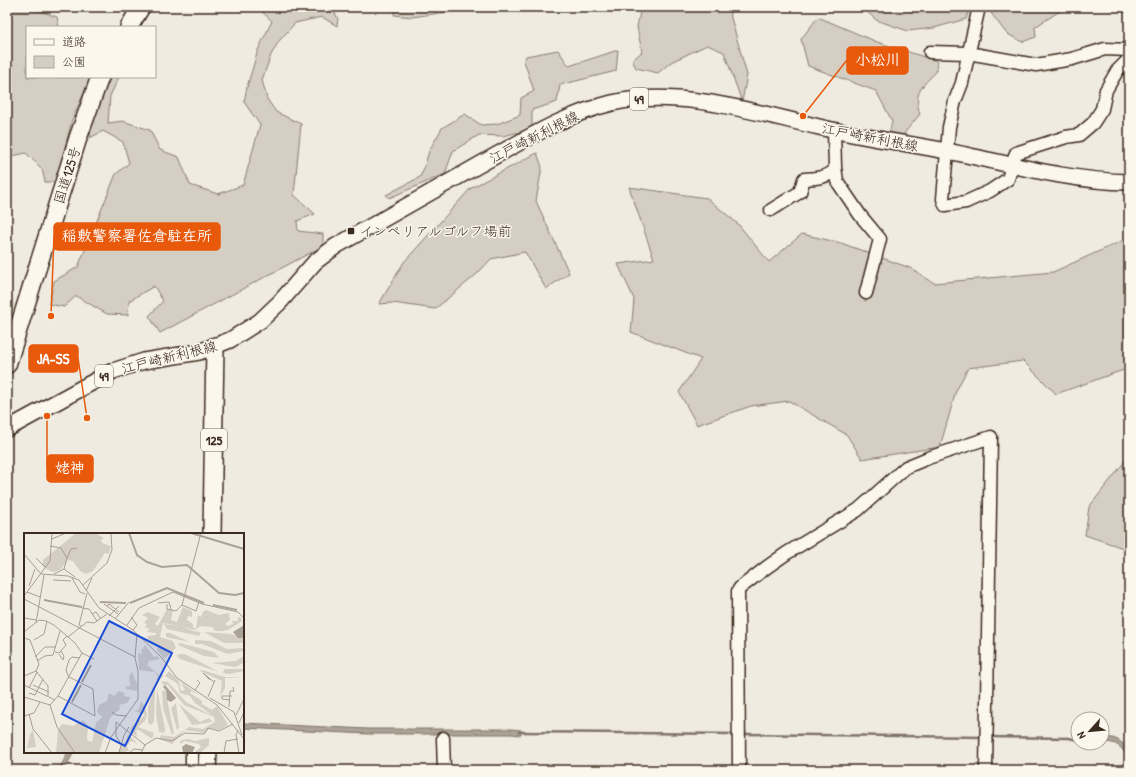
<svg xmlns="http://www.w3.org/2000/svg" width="1136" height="777" font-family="'Patrick Hand','Klee One',sans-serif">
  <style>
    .green { fill: #d5cec3; stroke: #887c70 }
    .water { fill: #aca397; stroke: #7f7367 }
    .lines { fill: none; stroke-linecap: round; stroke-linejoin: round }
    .stream { stroke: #7f7367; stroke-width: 2.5 }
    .minor-casing { stroke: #3b2a1e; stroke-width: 15 }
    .major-casing { stroke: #3b2a1e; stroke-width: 18 }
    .highway-casing { stroke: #3b2a1e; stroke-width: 20 }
    .minor { stroke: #fbf7ec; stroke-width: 12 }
    .major { stroke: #fbf7ec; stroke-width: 15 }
    .highway { stroke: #fbf7ec; stroke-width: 17 }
    .poi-dot { fill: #3b2a1e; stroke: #fbf7ec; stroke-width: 1.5 }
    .labels { text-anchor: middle; stroke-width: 3; stroke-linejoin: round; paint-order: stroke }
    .shield { fill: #fbf7ec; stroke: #75685c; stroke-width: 1 }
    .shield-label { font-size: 13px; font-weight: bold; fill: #3b2a1e }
    .street-label { font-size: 14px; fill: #3b2a1e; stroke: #fbf7ec }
    .poi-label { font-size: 14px; fill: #3b2a1e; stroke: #fbf7ec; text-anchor: start }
    .inset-river { fill: none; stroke: #aca397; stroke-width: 2 }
    .inset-road { fill: none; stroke: #a89e92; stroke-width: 1 }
    .view { fill: #1d4ed8; fill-opacity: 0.15; stroke: #1d4ed8; stroke-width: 2 }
    .inset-edge { fill: none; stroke: #3b2a1e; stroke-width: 2 }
    .leader { fill: none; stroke: #e8590c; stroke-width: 1.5 }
    .callout-dot { fill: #e8590c; stroke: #fbf7ec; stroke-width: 1.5 }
    .callout { fill: #e8590c; stroke: #e8590c; stroke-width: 1.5 }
    .callout-label { font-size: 15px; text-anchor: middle; font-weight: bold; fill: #fff }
  </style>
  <rect width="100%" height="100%" fill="#f0ebe0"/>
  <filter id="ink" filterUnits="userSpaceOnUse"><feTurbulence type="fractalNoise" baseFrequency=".025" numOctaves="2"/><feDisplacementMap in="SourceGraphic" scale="8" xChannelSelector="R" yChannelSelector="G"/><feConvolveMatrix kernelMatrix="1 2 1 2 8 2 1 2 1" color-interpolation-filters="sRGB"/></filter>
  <g filter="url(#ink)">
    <!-- green -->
    <g class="green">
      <path d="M29,7L57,17L59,27H27V77H91L72,120L56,182H45L42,169L26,153L7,157V10Z"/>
      <path d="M257,7H291L298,10L301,7H332L338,19L337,26L322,17L295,23L279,41L271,55L262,80L267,99L276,112L301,124L294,195L315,214L297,221L298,231L323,234V246L160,333L149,316L163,301L154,286L129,301L128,315L107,314L76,296L64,307L49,304L54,281L78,267L116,174L129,163L123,142L103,131L90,138L92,116L111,77H119L110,96L108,123L123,121L150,130L160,150L179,157L190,185L218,194L243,185L260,125L244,102L247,87L258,50L272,21Z"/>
      <path d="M395,7H484L412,17L394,15Z"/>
      <path d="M641,7H728L747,75L742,102L724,52L707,45L671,62L658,73L636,68L632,60L642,52L637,27Z"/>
      <path d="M862,7H970L966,19L934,28L908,31L876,20Z"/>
      <path d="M993,7H1101L1063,9L1035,27L1036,37L1022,42L1006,33L991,13Z"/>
      <path d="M1108,7H1129V13Z"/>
      <path d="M818,17L877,42L937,61L936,72C922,86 913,93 920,114L902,136L889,134L892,121L876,91L808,66L801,39Z"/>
      <path d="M558,50L569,66L618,50L616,71L560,85L557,102L532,110V129L503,136L479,135L453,151L445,174L389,198L386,195L420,177L424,168L429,151L442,128L465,114L481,125L497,124L520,115L521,98L534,91L524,61L526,56Z"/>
      <path d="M537,153L542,167L536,201L569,273L546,289L525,252L491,259L476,275L435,309L393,303L379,304L404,262L471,188Z"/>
      <path d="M629,187L707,198L738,224L769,262L802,234L841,243L910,268L934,283L1053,272L1124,240L1129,239V368L1056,394L1023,361L968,368L956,391L940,447L862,459L847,435L789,401L751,406L697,425L679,392L701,359L631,332L634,299L618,264L654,259Z"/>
      <path d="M1129,459V550L1085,535L1089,507L1126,460Z"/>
    </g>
    <!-- water -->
    <g class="water">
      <path d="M243,723L368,729H511L521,730V735L511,734H368L243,728Z"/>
      <path d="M1102,737C1116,737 1120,740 1129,750V757C1119,746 1118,742 1102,742Z"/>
      <path d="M68,752H74L64,770H59Z"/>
    </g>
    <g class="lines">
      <!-- stream -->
      <g class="stream">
        <path d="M519,732L736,734"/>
        <path d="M743,734L984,737"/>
        <path d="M991,737L1069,738L1078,740"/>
      </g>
      <defs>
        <g id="minor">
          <path d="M979,7L962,83L955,101L949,127L943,199L945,205L966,202L990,191L1008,179L1016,153L1066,137L1079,135L1093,123L1102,109L1106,90L1117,71L1129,59"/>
          <path d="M930,52L968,53L1036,65L1072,59L1105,49L1129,50"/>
          <path d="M834,130L835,167L837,181L860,215L880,239L866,293"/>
          <path d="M771,210L800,192L804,179C815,178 827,178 835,170"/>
          <path d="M443,738L444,770"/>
          <path d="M192,770V752"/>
          <path d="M739,770L738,591L740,588L767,567L787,553L858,510L906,467L928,458L991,437L986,770"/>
        </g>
        <path id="major" d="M7,429L113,371L144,361L199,352L230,340L260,321L280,302L315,262L336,246C386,218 436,189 486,161C526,139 566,114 612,103C679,88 753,112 819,127C861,137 904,143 947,151C1007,163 1067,181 1129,182"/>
        <g id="highway">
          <path d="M129,27L141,7"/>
          <path d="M7,365L78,138L100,77"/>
          <path d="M212,534L215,346"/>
          <path d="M207,770L208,752"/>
        </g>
      </defs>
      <!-- minor casing -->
      <use href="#minor" class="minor-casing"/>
      <!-- major casing -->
      <use href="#major" class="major-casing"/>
      <!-- highway casing -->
      <use href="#highway" class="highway-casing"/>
      <!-- minor -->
      <use href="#minor" class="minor"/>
      <!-- major -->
      <use href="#major" class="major"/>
      <!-- highway -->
      <use href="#highway" class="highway"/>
    </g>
  </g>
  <!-- markers -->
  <rect class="poi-dot" x="347" y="227" width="8" height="8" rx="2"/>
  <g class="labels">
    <!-- shield labels -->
    <g class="shield">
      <rect x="630" y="88" width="18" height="22" rx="3"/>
      <rect x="95" y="365" width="18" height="22" rx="3"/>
      <rect x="201" y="429" width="26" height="22" rx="3"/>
    </g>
    <g class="shield-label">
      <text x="639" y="104">49</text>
      <text x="104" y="381">49</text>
      <text x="214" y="445">125</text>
    </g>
    <!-- street labels -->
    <g class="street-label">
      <text transform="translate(534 137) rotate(-27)" y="5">江戸崎新利根線</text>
      <text transform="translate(870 137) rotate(11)" y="5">江戸崎新利根線</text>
      <text transform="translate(67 175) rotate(-73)" y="5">国道125号</text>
      <text transform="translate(169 357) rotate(-14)" y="5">江戸崎新利根線</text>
    </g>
    <!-- poi labels -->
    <g class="poi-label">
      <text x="359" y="236">インペリアルゴルフ場前</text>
    </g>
  </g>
  <!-- overview -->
  <g transform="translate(24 533)">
    <rect width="220" height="220" fill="#f0ebe0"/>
    <path d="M52,0H71L80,5L77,7L78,10L87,13L85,21L81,20L69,38L62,41L56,38L49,28L44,27L36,37L29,39L22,36L18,32L19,27ZM159,74L168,78V84L164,83L163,87L169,91V95H172L174,82L177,84L179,79L182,77L195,82L205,80L206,87L201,91L204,93L209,91L208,88H214V84H217L218,88L204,97L198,98H191L188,94L177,93L170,97L158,93L169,98L177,99L175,103L143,96L140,91L156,93L139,90L136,104L149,108L152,115L140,126L133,117L134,112L123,106L124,103L132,102V100L123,99L126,96L121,94L123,91L120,90L124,85L118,82L124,79L136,84L131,91L134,93L143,76L149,77L147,87L153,89ZM180,99L207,101L220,106V110H200ZM142,100H146L166,109L142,104ZM171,107L187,108L203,116L220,115V118L204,121L178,111H171ZM156,110L190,119L195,125L180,123L154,112ZM121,112L130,124L133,123L136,126L125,128L123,132L135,142H140L135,147H132L134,144L131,139L115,137L114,120L118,121L117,118ZM155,121H161L195,139L156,126L153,123ZM220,123L219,130L211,134L188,130L212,128ZM200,136H218L220,138L205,141L199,140ZM178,137L201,144H220L201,145V155L196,164L198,168L196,164L198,148L176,138ZM145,138L155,148L157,158L161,157L157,149L175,162L167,158L166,160L178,168V171L188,177L193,173L204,192L195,197L186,195L181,200L161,197L148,211L135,206L137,202L150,204L165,194L179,196L191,189L190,184L160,172L144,152H139L138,148L144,149L162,169L189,183L171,170L166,163L156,160L154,151L141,143ZM108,139L113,151V158L102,156V153H106L105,143ZM131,152L130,189L127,192L124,190V174ZM133,155L141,196L140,200L135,199L132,182ZM141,156L150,200L148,202L139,175L138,159ZM95,158L101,160L100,163L107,164L103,170L95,172L96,176L86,185L75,220H32L34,197L38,191L49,193L59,187L64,193L63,207L68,209L72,190L78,184L73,179L75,172L83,168L85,160L90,163ZM117,169L121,173L123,182L121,188L114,194L130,200L128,206L115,197H112L113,204L106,198L108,193L121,182L109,177H114ZM152,170L155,195L153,197L147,175ZM155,171L176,189L185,185L189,189L168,192ZM9,197L12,214L3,215L6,201ZM104,201L114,211L107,208L103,213L105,218L94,220L97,211L102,210ZM185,205V212L176,220H170L177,214L175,211L161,208L156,211V208L163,206L171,208Z" fill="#d5cec3"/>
    <path d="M220,92V105H214L209,99ZM141,152L152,165L147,169L143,167L142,157L139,154ZM162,211L171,214L168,220L159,219L158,214Z" fill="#aca397"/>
    <path class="inset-river" d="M105,0L113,22L123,29L138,34L163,32L195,60L211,62L220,60M167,0L220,16M20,67L58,74M76,69L102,70M106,70L143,55L180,70M189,72L213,77M58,149L67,132M48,169L57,152"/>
    <path class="inset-road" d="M28,6L42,0M26,13L37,15L43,25L40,36L30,41M0,21L17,41L44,43L55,47L75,75L109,97L138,125L153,145L193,172L220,206M12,25L21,34M43,25L47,16L53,15M40,36L51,44M48,45L56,59L61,61M29,47L47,48M59,52L83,30L88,17L87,0M5,53L11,36M62,58L68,45M3,59L16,64M0,63L26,28L28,0M0,66L111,124M134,70L145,69L147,76M80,71L94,81M143,71V76L152,78L158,72L172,78L175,69M158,72L177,0M83,73L85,71L95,79M58,75L65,76L73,88M68,81L72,79L77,86M85,83L95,73M107,84L113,92L109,97M0,85L12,87M91,86L105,69M12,90L20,42M103,92L115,75L149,59L178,71L214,79L220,85M57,93L55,92L63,60M0,99L15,87L22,88L30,92L51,110L58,120L70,126M44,104L63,89L70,90L83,81M0,105L6,107L15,131L12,138M10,107L20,101L23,88M31,119L35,120L42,112L39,107L43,103M35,121L39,127L40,123L37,118M11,124L21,114H32M13,128L21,123L29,122L36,98M12,138L24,153V163M0,143L12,138M45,145L42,137L45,127L48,124L55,125M186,147L179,140L190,149M0,152L31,167M9,152L25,159M5,155L13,139M171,157L176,150L173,147M5,160L11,162L19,146M34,163L71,183L69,156L45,144M0,164L26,172M184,164L191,147M186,165L210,179L218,202M206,167L198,166V163H208M26,172L34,163L58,120M26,172L33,194L51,220M205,174L206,158H210L209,154M88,179L92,182L103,183M5,181L9,196L28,220M212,182L220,166M0,183L10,180L16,169M215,190L220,179M214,197L212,202L215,220M97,211L92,203V189L121,212L117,220M121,212L132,205L148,208L161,200L180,201L184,195L195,198L209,191M81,220L87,204L114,166V138L111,125L113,101M95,220L100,202L105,194M105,220L110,216L119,217M200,220L202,208L214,206"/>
    <path class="view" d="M85,88L148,120L101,213L38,181Z"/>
    <rect width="220" height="220" class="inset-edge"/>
  </g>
  <!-- callouts -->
  <path class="leader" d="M803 116L847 60M51 316L54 236M87 418L78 358M47 416L47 468"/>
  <g class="callout-dot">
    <circle cx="803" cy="116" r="4"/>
    <circle cx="51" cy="316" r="4"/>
    <circle cx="87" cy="418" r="4"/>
    <circle cx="47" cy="416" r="4"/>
  </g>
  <g class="callout">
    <rect x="847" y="47" width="61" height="27" rx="4"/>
    <rect x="54" y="223" width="166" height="27" rx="4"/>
    <rect x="29" y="345" width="49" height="27" rx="4"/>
    <rect x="47" y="455" width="46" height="27" rx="4"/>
  </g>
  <g class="callout-label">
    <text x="878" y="65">小松川</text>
    <text x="137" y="241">稲敷警察署佐倉駐在所</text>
    <text x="53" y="364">JA-SS</text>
    <text x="70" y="473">姥神</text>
  </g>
  <!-- margin -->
  <rect width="1136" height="777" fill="none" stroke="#fbf7ec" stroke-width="24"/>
  <rect x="12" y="12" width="1112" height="753" fill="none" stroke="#3b2a1e" stroke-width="1.5" filter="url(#ink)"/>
  <!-- legend -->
  <rect x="26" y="26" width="130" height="52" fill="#fbf7ec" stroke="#aea59a"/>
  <rect x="34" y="39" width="20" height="6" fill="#fbf7ec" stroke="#aea59a"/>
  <text x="62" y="46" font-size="12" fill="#3b2a1e">道路</text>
  <rect x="34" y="56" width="20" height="12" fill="#d5cec3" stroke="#aea59a"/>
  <text x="62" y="66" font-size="12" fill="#3b2a1e">公園</text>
  <!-- north arrow -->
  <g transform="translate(1090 731) rotate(243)"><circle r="19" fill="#fbf7ec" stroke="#aea59a"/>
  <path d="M0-3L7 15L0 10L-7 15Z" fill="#3b2a1e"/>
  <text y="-6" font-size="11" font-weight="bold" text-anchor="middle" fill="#3b2a1e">N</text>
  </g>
</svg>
